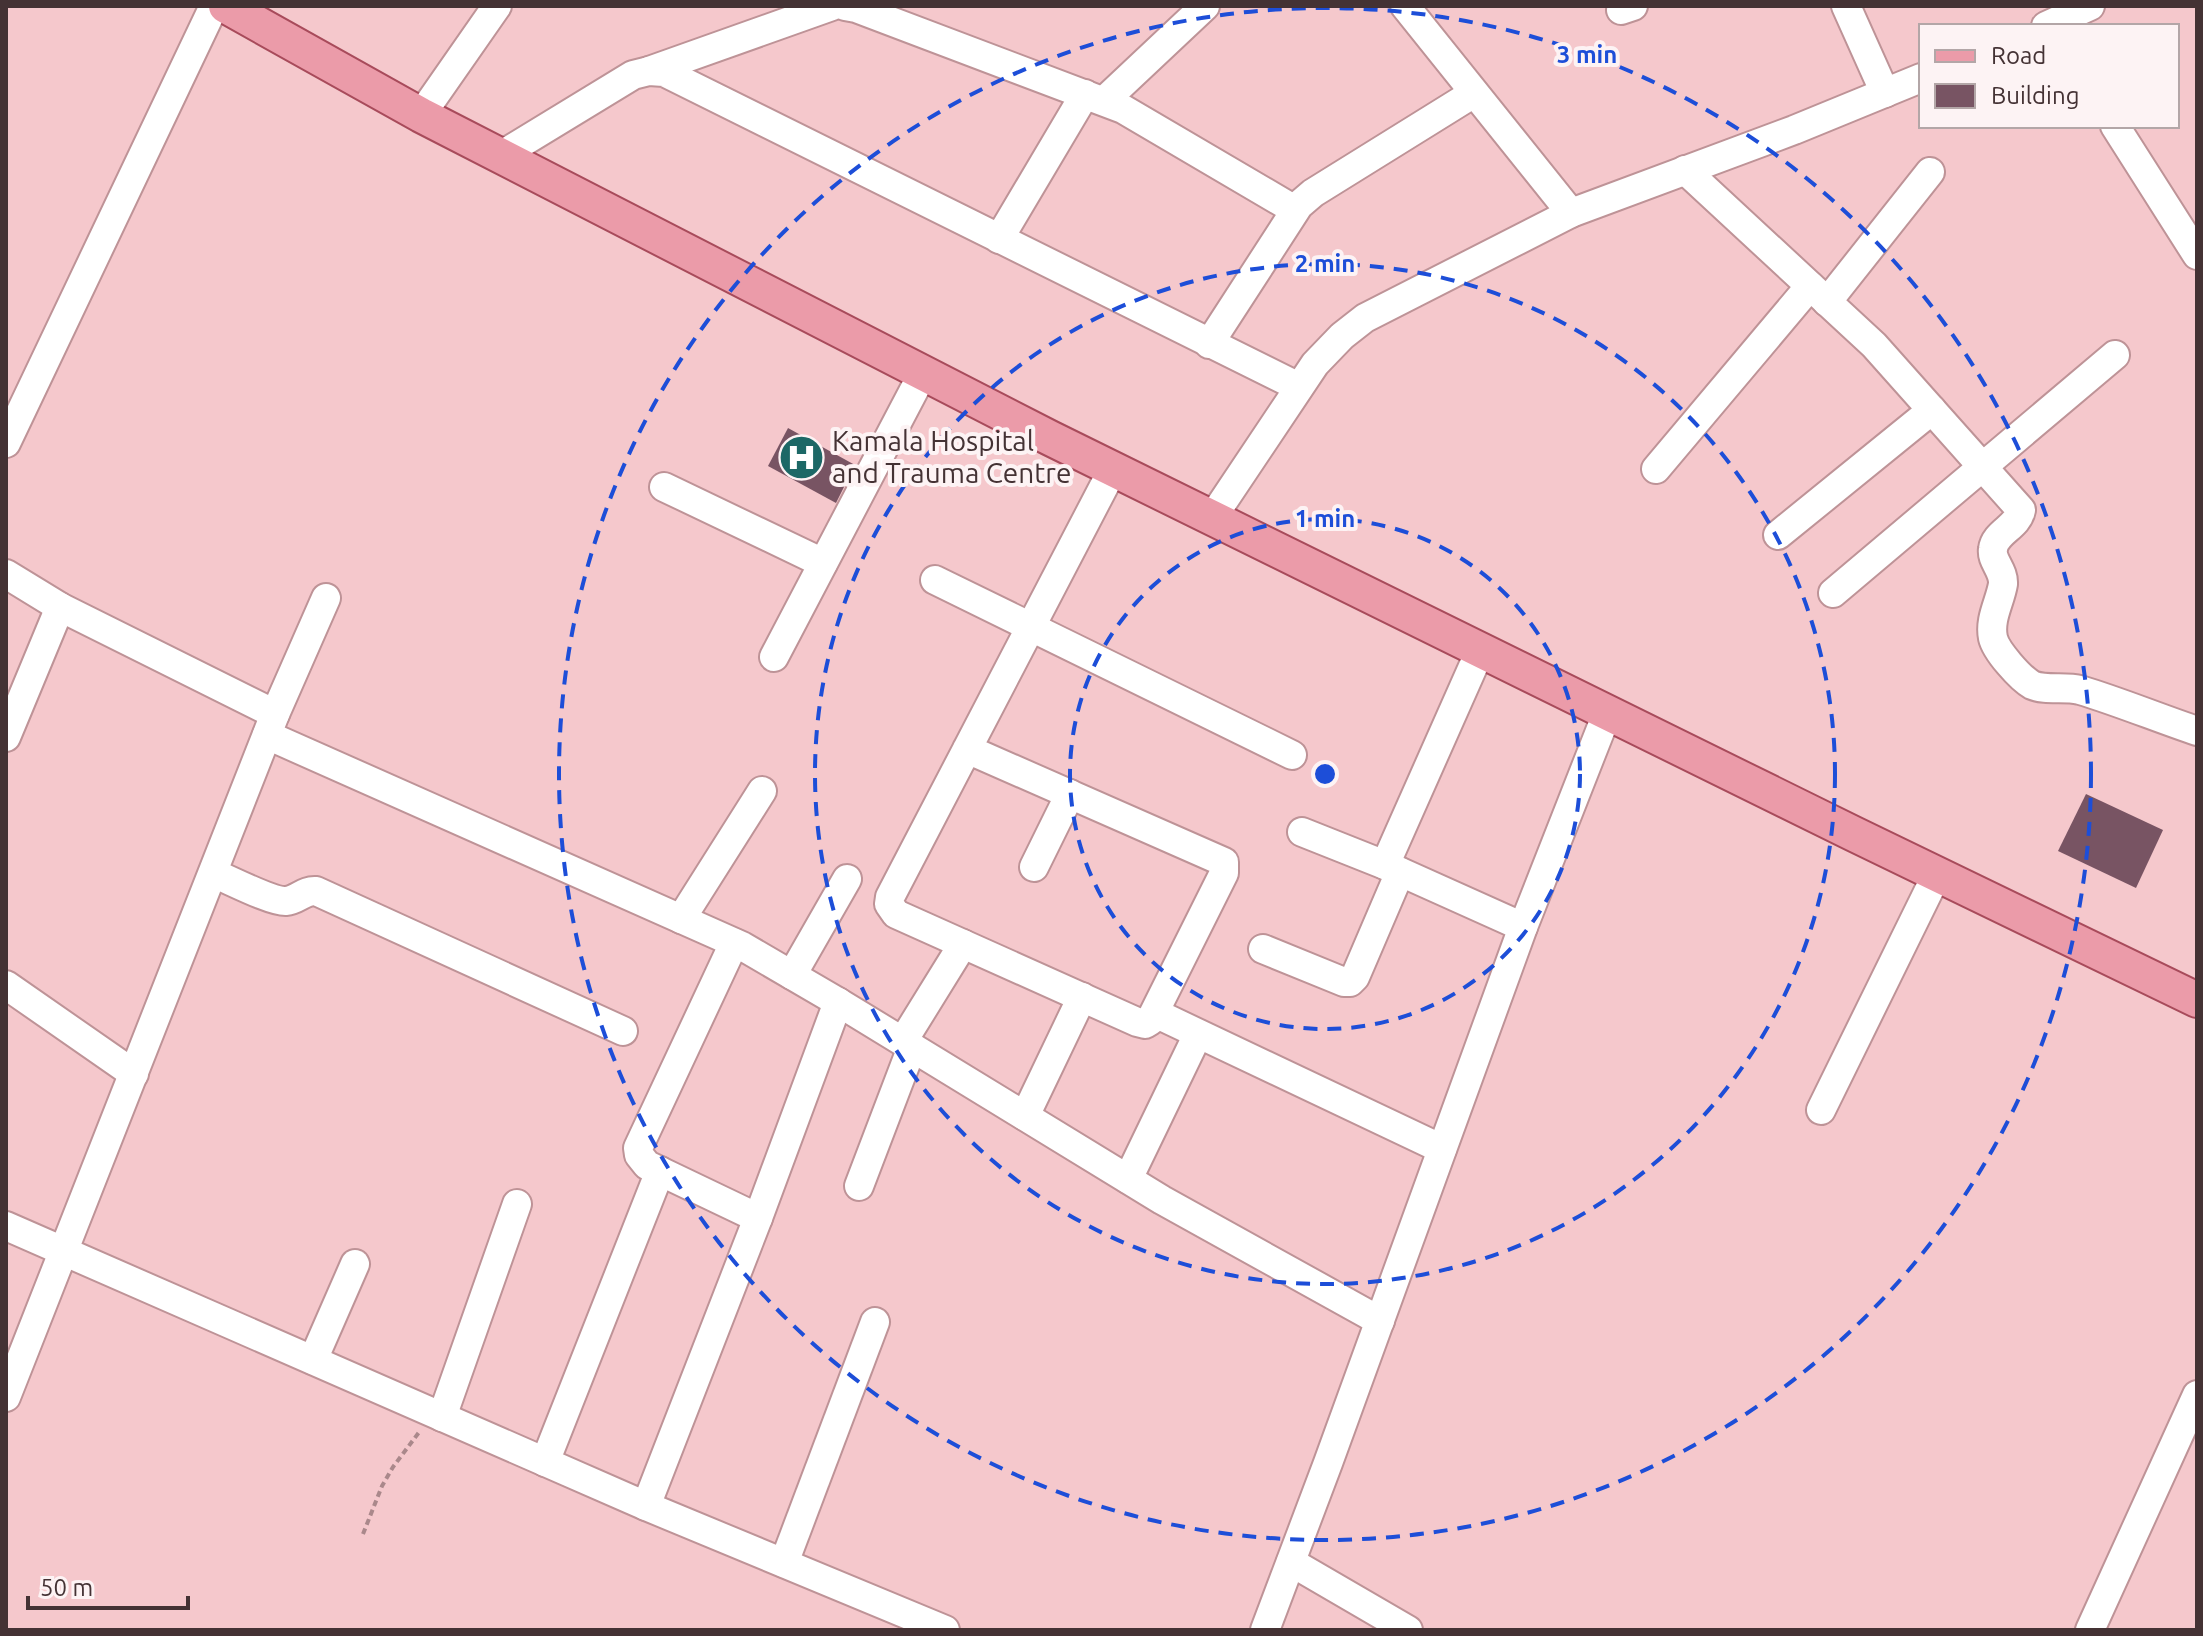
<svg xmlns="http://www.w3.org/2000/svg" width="2203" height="1636" font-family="Ubuntu,sans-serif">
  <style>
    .building { fill: #785463 }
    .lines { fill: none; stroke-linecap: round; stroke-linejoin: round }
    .minor-casing { stroke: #be9397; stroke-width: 32 }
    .major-casing { stroke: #a84b5b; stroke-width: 38 }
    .path { stroke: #aa888b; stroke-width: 4; stroke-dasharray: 6 4; stroke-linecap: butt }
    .minor { stroke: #fff; stroke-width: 28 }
    .major { stroke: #eb9ba9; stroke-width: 34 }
    .ring { fill: none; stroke: #1d4ed8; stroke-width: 4; stroke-dasharray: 14 10 }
    .labels { text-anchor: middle; stroke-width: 8; stroke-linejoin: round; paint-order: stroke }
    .poi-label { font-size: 28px; fill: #443234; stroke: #fdf3f4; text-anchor: start }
    .centre { fill: #1d4ed8; stroke: #fdf3f4; stroke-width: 4 }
    .ring-label { font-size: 24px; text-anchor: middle; font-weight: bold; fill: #1d4ed8; stroke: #fdf3f4; stroke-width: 8; stroke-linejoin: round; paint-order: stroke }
  </style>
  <rect width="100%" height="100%" fill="#f5c8cc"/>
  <!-- building -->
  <g class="building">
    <path d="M788,428L855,465L836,503L768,466Z"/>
    <path d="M2086,794L2163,830L2136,888L2058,851Z"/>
  </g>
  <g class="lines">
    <defs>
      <g id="minor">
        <path d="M845,6L856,8L1123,109L1295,210"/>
        <path d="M1405,6L1571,213"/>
        <path d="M1846,6L1885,93"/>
        <path d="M1621,10L1633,6"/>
        <path d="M2046,26L2090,6"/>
        <path d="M649,71L832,6"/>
        <path d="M1104,101L1205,6"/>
        <path d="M421,115L497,6"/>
        <path d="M2115,126L2197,255"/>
        <path d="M500,156L633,75L649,71L664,72L1299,387"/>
        <path d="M1685,170L1874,345L2021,510C2018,527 1995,532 1993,549C1991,561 2004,570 2003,584C2000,602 1989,619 1993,638C1996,651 2020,678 2032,685C2046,691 2065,686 2080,690C2120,702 2158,718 2197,731"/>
        <path d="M999,239L1085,94"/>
        <path d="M1827,302L1930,172"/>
        <path d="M1209,344L1299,205L1313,193L1474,93"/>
        <path d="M6,443L214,6"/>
        <path d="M1656,469L1810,286"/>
        <path d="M664,487L823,563"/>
        <path d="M1212,518L1315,364L1342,336L1365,318L1571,213L1794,130L1921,78"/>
        <path d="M1778,535L1932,410"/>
        <path d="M6,574L60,607L275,714"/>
        <path d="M935,580L1292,755"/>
        <path d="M1833,593L2115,355"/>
        <path d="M774,657L923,373"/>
        <path d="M267,735L742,946L838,1002L1162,1200L1380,1321"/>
        <path d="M6,737L60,607"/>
        <path d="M967,749L1224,862V873L1150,1021L1145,1024L1137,1022L896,914L889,904L890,897L1113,469"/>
        <path d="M1302,832L1385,865L1523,927"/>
        <path d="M1385,865L1480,651"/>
        <path d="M1034,867L1070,794"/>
        <path d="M213,873C228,879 272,902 286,901C298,900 304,890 316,891L623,1031"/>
        <path d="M681,919L762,791"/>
        <path d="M734,943L638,1148L639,1155L647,1165L758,1218"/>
        <path d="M1263,949L1344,982H1350L1355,977L1400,872"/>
        <path d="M792,975L847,879"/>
        <path d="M6,985L134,1074"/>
        <path d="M1155,1013L1442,1149"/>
        <path d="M903,1041L963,944"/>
        <path d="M1821,1110L1937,874"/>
        <path d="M1025,1116L1082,997"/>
        <path d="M1128,1179L1198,1034"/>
        <path d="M859,1186L912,1047"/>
        <path d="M6,1226L646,1506L945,1630"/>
        <path d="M313,1360L355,1264"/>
        <path d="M6,1397L275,714L326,598"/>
        <path d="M442,1417L517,1204"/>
        <path d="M545,1462L660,1171"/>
        <path d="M646,1506L758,1218L838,1002"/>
        <path d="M1291,1562L1408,1630"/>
        <path d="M784,1563L875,1322"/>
        <path d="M1265,1630L1328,1463L1523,927L1608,711"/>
        <path d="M2090,1630L2197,1395"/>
      </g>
      <path id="major" d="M226,6L421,115L1050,438L1854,834L2197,1000"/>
    </defs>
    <!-- minor casing -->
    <use href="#minor" class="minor-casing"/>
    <!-- major casing -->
    <use href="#major" class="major-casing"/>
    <!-- path -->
    <path class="path" d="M363,1534L382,1486L393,1467L420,1431"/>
    <!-- minor -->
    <use href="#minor" class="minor"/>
    <!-- major -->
    <use href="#major" class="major"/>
  </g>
  <!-- distance rings -->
  <g class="ring">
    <circle cx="1325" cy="774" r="255"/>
    <circle cx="1325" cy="774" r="510"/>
    <circle cx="1325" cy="774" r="766"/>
  </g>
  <!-- icons -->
  <defs>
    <symbol id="hospital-disc" viewBox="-11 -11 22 22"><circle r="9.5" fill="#1c6866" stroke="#fdf3f4"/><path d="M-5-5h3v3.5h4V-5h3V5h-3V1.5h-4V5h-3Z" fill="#fff"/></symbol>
  </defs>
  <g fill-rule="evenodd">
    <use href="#hospital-disc" x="776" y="432" width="51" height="51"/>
  </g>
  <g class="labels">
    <!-- poi labels -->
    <g class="poi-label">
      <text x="832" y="451">Kamala Hospital<tspan x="832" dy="32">and Trauma Centre</tspan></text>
    </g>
  </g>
  <circle cx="1325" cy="774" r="12" class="centre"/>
  <g class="ring-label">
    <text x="1587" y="63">3 min</text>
    <text x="1325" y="272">2 min</text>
    <text x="1325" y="527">1 min</text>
  </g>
  <!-- border -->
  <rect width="2203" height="1636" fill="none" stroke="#443234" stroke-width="16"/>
  <!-- legend -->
  <rect x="1919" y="24" width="260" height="104" fill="#fdf3f4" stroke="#b3a6a7" stroke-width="2"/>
  <rect x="1935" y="50" width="40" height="12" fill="#eb9ba9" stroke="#b3a6a7" stroke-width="2"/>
  <text x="1991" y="64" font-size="24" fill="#443234">Road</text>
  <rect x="1935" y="84" width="40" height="24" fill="#785463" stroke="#b3a6a7" stroke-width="2"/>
  <text x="1991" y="104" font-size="24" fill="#443234">Building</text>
  <!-- scale -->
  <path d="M28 1596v12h160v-12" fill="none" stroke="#443234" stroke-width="4"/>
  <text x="40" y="1596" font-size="24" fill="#443234" stroke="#fdf3f4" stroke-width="6" paint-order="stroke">50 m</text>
</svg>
